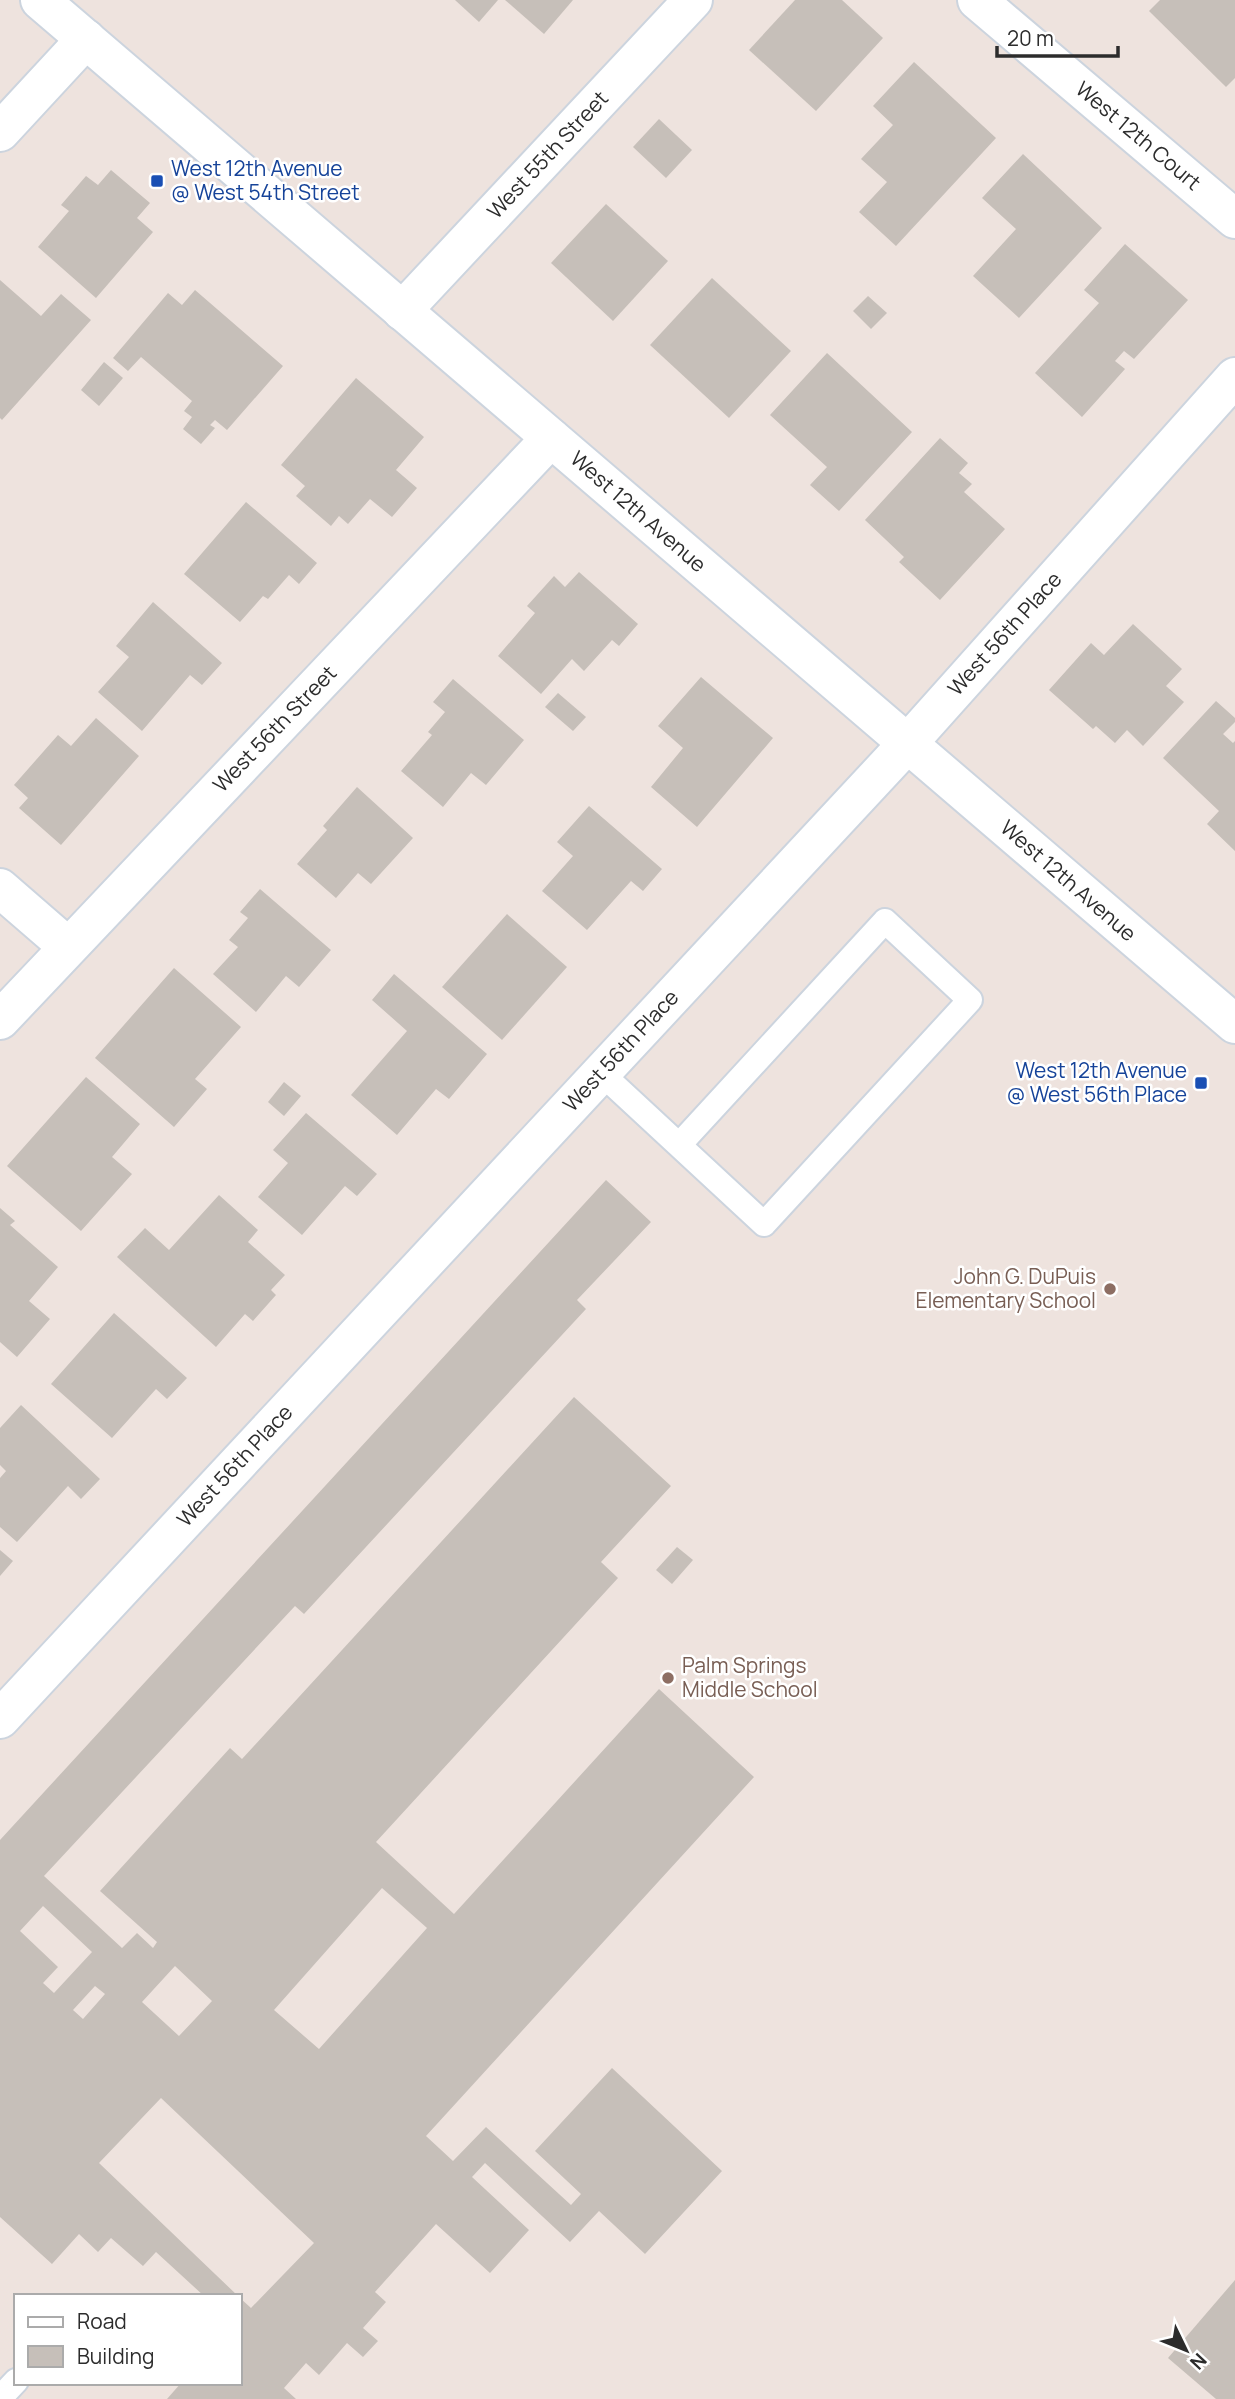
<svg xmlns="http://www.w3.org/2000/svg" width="1235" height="2399" font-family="Manrope,sans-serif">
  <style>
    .building { fill: #c6bfb9; fill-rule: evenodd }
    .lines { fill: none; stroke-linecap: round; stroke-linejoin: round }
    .lane-casing { stroke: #ccd4de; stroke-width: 28 }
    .street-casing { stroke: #ccd4de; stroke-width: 42 }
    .secondary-casing { stroke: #ccd4de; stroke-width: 42 }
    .lane { stroke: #fff; stroke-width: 24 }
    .street { stroke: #fff; stroke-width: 38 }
    .secondary { stroke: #fff; stroke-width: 38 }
    .transit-dot { fill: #1a4fb4; stroke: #fff; stroke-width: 2.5 }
    .education-dot { fill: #8d6e63; stroke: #fff; stroke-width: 2.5 }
    .labels { text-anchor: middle; stroke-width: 5; stroke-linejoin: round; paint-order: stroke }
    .street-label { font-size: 21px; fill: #2c2c2c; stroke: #fff }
    .transit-label { font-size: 21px; fill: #164399; stroke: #fff; text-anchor: start }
    .education-label { font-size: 21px; fill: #785e54; stroke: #fff; text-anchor: end }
  </style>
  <rect width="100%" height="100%" fill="#eee3de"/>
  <!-- building -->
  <g class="building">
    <path d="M455,0H498L479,22Z"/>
    <path d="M505,0H573L544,34Z"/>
    <path d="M795,0H842L883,38L816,111L749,50Z"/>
    <path d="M1160,0H1235V78L1226,87L1149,11Z"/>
    <path d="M914,62L996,138L896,246L859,212L887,182L861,159L893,125L873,106Z"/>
    <path d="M659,119L692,150L666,178L633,147Z"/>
    <path d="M1023,154L1102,228L1019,318L973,276L1016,229L982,198Z"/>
    <path d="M111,170L150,203L137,218L153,232L96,298L38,247L69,211L61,205L86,176L98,185Z"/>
    <path d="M606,204L668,261L613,321L551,263Z"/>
    <path d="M1125,244L1188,300L1134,359L1124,351L1115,361L1125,369L1082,417L1035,373L1099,303L1084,290Z"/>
    <path d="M712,278L791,351L729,418L650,345Z"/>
    <path d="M0,280L41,316L61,294L91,320L2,420L0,418Z"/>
    <path d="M195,290L283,366L227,430L215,420L210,425L215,428L201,444L183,429L192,417L184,411L192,401L141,357L128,371L113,358L168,293L182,305Z"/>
    <path d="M868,296L887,313L871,329L853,311Z"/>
    <path d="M827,353L912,432L839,511L810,485L827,467L770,415Z"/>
    <path d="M104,362L123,378L99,406L81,390Z"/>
    <path d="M356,378L424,437L396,470L417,488L392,517L370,499L348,524L339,516L331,526L296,496L305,486L281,465Z"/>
    <path d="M940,438L968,463L959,473L972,484L964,492L1005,529L940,600L899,562L904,557L865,520Z"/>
    <path d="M246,502L317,563L299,584L289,575L268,599L263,596L240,622L184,574Z"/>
    <path d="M579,572L638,624L619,646L612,640L584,671L572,659L541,694L498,656L535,613L527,606L554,576L565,587Z"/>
    <path d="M153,602L222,663L202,685L190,675L142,731L98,692L129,657L116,646Z"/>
    <path d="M1133,624L1182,669L1166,686L1184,702L1143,746L1127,730L1115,743L1096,726L1093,729L1049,690L1091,643L1104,655Z"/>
    <path d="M701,677L773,738L697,827L651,787L683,748L658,726Z"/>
    <path d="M453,679L524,740L486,785L471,773L443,807L401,771L432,735L428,732L445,712L433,702Z"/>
    <path d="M558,693L586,717L573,731L545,707Z"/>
    <path d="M1216,701L1235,718V722L1223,734L1233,743L1235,741V851L1207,824L1219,811L1163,758Z"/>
    <path d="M96,718L139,756L61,845L19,808L28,798L14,785L58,735L71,746Z"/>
    <path d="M357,787L413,838L371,884L358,873L336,898L297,864L327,830L323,826Z"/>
    <path d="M589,806L662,869L643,891L631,881L587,930L542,891L573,856L557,842Z"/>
    <path d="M260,889L331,950L299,987L286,976L256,1012L213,974L238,947L229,940L248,918L240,912Z"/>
    <path d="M507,914L567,967L502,1040L442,987Z"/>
    <path d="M174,968L241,1027L195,1079L207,1089L174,1127L95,1058Z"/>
    <path d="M394,974L487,1054L449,1099L436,1089L397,1135L351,1095L407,1031L372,1000Z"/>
    <path d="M86,1077L140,1124L112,1157L132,1174L81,1231L7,1166Z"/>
    <path d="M284,1082L301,1096L284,1116L268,1102Z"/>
    <path d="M306,1113L377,1174L357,1196L345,1186L302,1235L258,1197L288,1163L273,1150Z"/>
    <path d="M606,1180L651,1222L577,1300L586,1309L304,1614L295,1606L44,1876L122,1948L137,1933L153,1948L157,1942L100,1891L230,1748L242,1759L574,1397L671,1486L601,1562L618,1578L376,1842L454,1914L659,1689L754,1777L426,2136L453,2161L486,2127L571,2205L581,2194L535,2151L612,2068L722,2171L645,2254L599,2211L570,2242L485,2163L472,2177L529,2230L490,2273L436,2224L375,2292L386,2302L363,2328L378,2341L363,2357L347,2343L319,2375L306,2363L284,2388L296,2399H167L181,2383H240V2298L251,2308L314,2243L161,2098L99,2163L238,2296H204L156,2252L143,2266L111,2238L98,2252L79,2234L52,2264L0,2217V1840ZM382,1888L427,1928L319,2049L274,2010ZM43,1906L92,1952L54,1993L43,1983L58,1967L20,1931ZM175,1966L212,2001L179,2036L142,2002ZM95,1986L105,1994L83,2019L73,2010Z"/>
    <path d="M219,1195L258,1230L248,1242L285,1275L271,1290L276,1295L253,1321L245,1314L216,1347L117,1257L145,1228L169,1250Z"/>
    <path d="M0,1208L15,1221L10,1225L58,1267L29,1301L50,1319L17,1357L0,1342Z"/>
    <path d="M114,1313L187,1378L167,1399L156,1389L112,1438L51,1384Z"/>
    <path d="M21,1405L100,1479L81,1499L68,1486L17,1542L0,1527V1478L6,1471L0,1465V1428Z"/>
    <path d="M677,1547L693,1560L672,1584L656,1570Z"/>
    <path d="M0,1550L13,1561L0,1576Z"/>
    <path d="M1235,2280V2399H1216L1168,2358Z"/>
  </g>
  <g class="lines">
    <defs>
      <g id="lane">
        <path d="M601,1073L764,1224L970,1000L885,921L679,1145"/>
        <path d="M0,2398L16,2381"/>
      </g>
      <g id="street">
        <path d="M977,0L1235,219"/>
        <path d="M0,132L86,39"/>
        <path d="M402,311L693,0"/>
        <path d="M908,743L1235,377"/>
        <path d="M0,888L68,947"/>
        <path d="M0,1020L551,438"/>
      </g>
      <g id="secondary">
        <path d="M40,0L1235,1024"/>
        <path d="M0,1719L908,743"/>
      </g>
    </defs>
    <!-- lane casing -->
    <use href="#lane" class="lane-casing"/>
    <!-- street casing -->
    <use href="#street" class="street-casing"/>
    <!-- secondary casing -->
    <use href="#secondary" class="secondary-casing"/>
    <!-- lane -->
    <use href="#lane" class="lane"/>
    <!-- street -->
    <use href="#street" class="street"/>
    <!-- secondary -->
    <use href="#secondary" class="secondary"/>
  </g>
  <!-- markers -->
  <g class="transit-dot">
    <rect x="150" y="174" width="14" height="14" rx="3.5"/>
    <rect x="1194" y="1076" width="14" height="14" rx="3.5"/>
  </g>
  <g class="education-dot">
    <circle cx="1110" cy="1289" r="7"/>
    <circle cx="668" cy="1678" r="7"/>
  </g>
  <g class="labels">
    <!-- street labels -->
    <g class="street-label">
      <text transform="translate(1138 136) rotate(40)" y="7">West 12th Court</text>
      <text transform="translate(548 155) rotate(-47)" y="7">West 55th Street</text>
      <text transform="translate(638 512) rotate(41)" y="7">West 12th Avenue</text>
      <text transform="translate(1005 634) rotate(-48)" y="7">West 56th Place</text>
      <text transform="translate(275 729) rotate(-46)" y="7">West 56th Street</text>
      <text transform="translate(1068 881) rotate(41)" y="7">West 12th Avenue</text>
      <text transform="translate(621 1051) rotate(-47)" y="7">West 56th Place</text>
      <text transform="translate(235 1466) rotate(-47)" y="7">West 56th Place</text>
    </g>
    <!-- transit labels -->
    <g class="transit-label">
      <text x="171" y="176">West 12th Avenue<tspan x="171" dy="24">@ West 54th Street</tspan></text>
      <text x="1187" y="1078" text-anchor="end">West 12th Avenue<tspan x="1187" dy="24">@ West 56th Place</tspan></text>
    </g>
    <!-- education labels -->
    <g class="education-label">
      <text x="1096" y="1284">John G. DuPuis<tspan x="1096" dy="24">Elementary School</tspan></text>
      <text x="682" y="1673" text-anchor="start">Palm Springs<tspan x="682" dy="24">Middle School</tspan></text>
    </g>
  </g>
  <!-- legend -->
  <rect x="14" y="2294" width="228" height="91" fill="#ffffff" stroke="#ababab" stroke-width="2"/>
  <rect x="28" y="2317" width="35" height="10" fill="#ffffff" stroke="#ababab" stroke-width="2"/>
  <text x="77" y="2329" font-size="21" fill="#2c2c2c">Road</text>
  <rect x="28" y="2346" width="35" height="21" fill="#c6bfb9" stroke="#ababab" stroke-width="2"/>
  <text x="77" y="2364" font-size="21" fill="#2c2c2c">Building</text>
  <!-- north arrow -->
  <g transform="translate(1186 2350) rotate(133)" stroke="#ffffff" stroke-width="5" paint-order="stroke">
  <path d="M0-5L12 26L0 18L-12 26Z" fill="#2c2c2c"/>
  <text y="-10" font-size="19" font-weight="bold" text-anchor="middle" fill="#2c2c2c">N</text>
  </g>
  <!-- scale -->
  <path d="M997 46v10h121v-10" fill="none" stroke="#2c2c2c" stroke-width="3.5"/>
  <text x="1007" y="46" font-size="21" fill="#2c2c2c" stroke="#ffffff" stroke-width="5" paint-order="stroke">20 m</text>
</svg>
